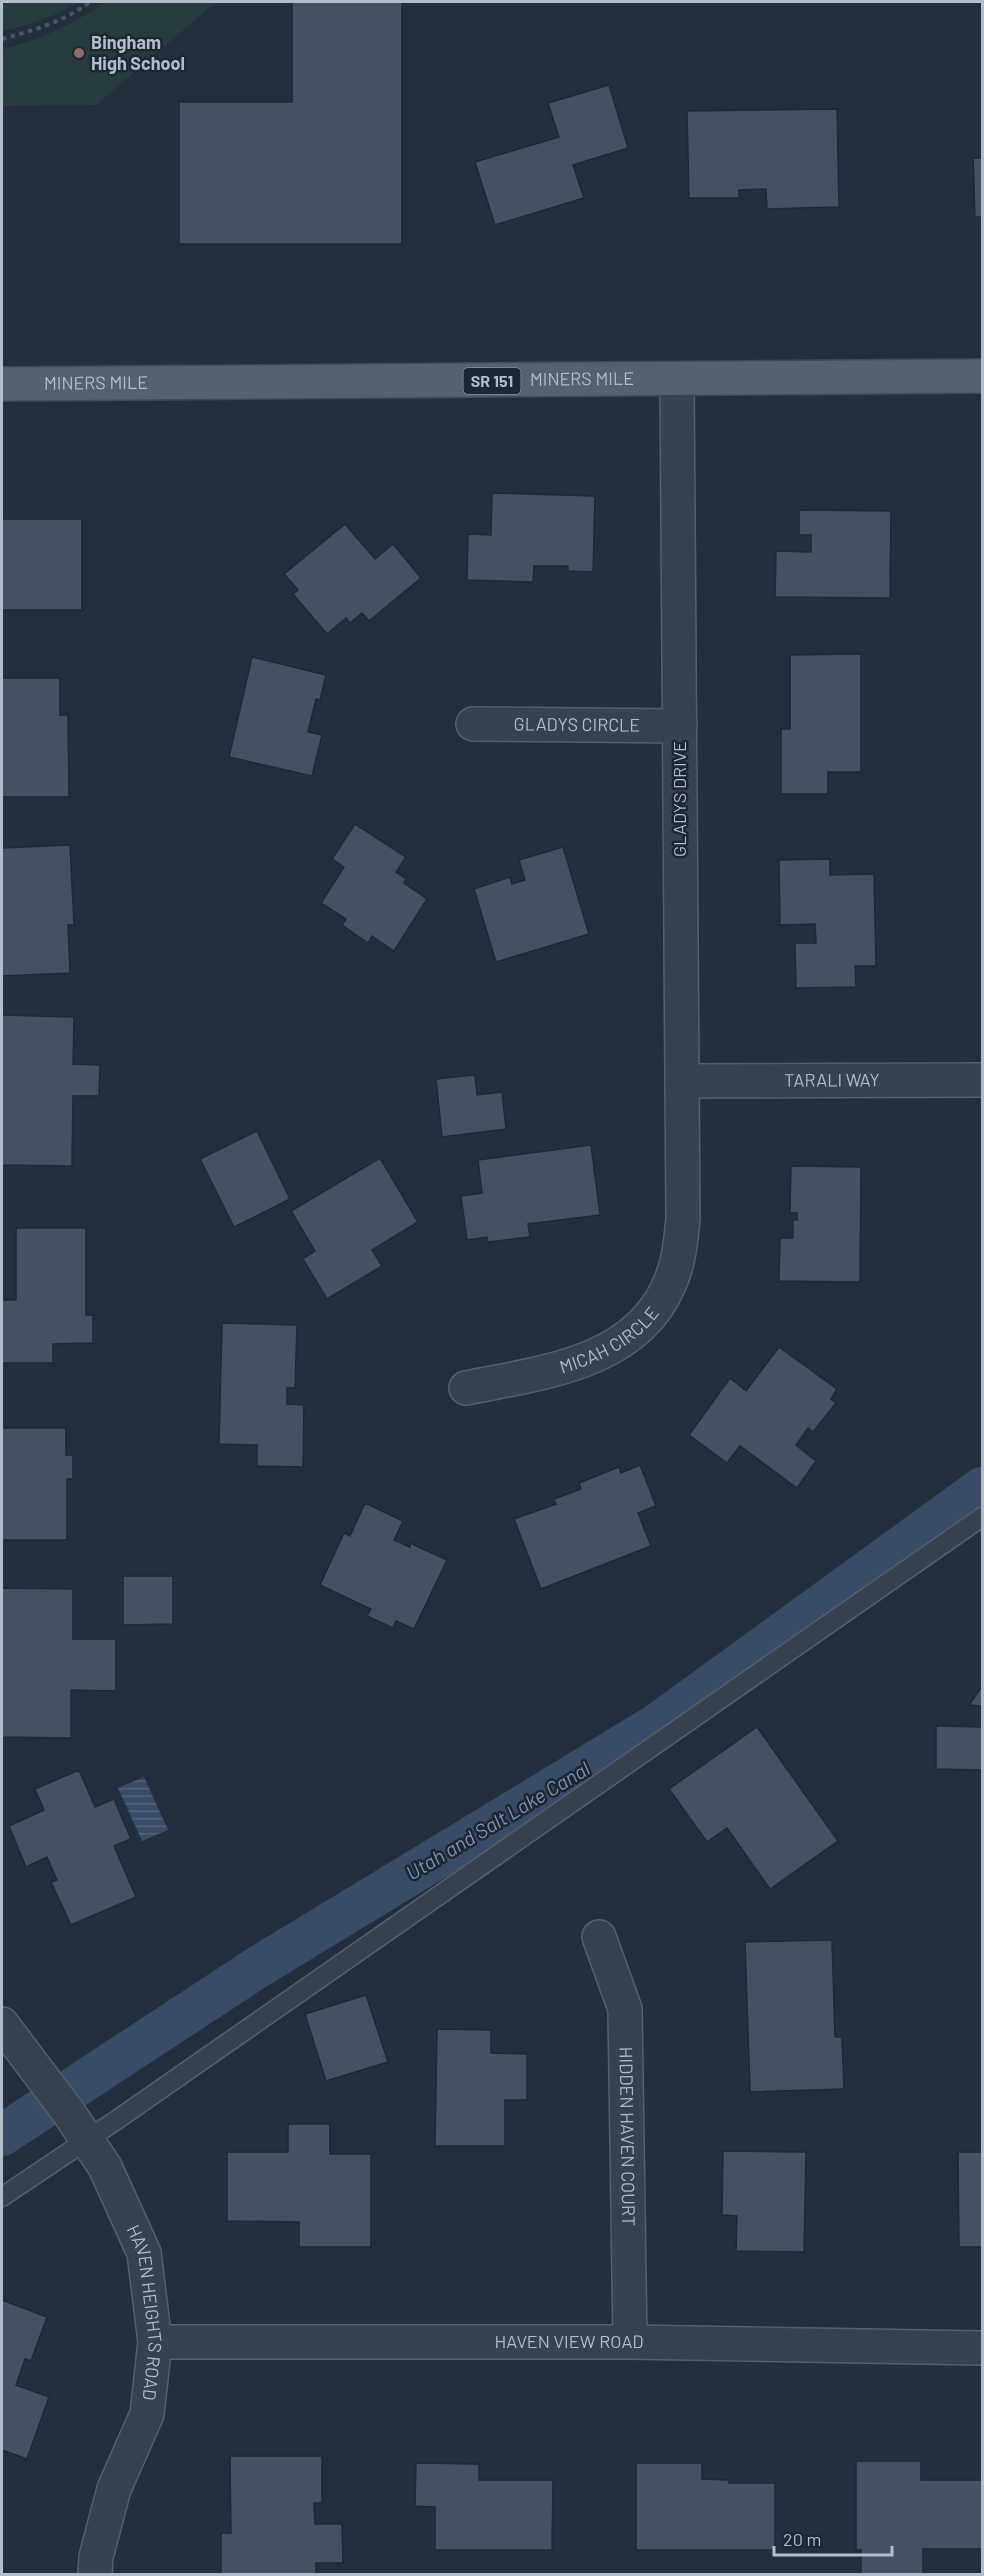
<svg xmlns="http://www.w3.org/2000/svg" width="984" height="2576" font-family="Barlow,sans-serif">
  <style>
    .grass { fill: #263c3f }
    .water { fill: url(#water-rules) }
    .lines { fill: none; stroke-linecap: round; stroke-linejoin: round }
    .canal { stroke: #394c67; stroke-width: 42 }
    .building { fill: #455162; stroke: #1f2835; stroke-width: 1.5 }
    .lane-casing { stroke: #565f6c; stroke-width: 21 }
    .street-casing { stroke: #565f6c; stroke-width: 36 }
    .primary-casing { stroke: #414a57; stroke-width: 36 }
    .path { stroke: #44595c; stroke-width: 4; stroke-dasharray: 4.5 4.5; stroke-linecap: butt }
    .lane { stroke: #38414e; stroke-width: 18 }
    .street { stroke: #38414e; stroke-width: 33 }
    .primary { stroke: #56606e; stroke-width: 33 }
    .education-dot { fill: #8d6e63; stroke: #1d2633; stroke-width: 2 }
    .labels { text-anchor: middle; stroke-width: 5; stroke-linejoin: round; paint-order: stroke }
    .shield { fill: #1d2633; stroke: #878f9c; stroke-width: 1.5 }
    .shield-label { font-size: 16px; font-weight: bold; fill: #b4bcc9 }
    .poi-label { font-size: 18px; font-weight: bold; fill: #b4bcc9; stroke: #1d2633; text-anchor: start }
    .street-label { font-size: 18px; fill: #b4bcc9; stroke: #1d2633 }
    .water-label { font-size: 20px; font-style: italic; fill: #7c92b1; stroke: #1d2633 }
  </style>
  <defs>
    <pattern id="water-rules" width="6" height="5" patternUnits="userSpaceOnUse" patternTransform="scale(1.5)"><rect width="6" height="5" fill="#394c67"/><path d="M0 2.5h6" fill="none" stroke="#53647b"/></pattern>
  </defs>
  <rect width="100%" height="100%" fill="#242f3e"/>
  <!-- grass -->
  <g class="grass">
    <path d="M2,2H77C55,17 27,26 2,31Z"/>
    <path d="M106,2H216L96,105L2,106V49C39,41 74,23 106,2Z"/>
  </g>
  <!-- water -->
  <path class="water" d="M144,1777L168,1830L142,1841L118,1788Z"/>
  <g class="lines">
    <!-- canal -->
    <path class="canal" d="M2,2135L258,1967L656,1725L982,1488"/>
  </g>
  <!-- building -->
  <g class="building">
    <path d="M292,2H402V244H179V102H292Z"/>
    <path d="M609,85L628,148L573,165L584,198L495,225L475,162L559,137L548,103Z"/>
    <path d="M837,109L839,207L767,209L766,189L739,190V198H689L687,111Z"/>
    <path d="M973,158H982V217H975Z"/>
    <path d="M492,493L595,496L593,572L568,571V566H534L533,582L467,580L468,534L491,535Z"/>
    <path d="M799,510L891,511L890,598L775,597L776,551L811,552V535H799Z"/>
    <rect x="2" y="519" width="80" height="91"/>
    <path d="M345,524L375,559L393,544L421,578L369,621L362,613L350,623L346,618L327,634L293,594L298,590L284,574Z"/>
    <path d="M861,654V772H828V794H781V729H790V655Z"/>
    <path d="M252,657L326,675L320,700L316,699L308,732L322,735L312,776L229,757Z"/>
    <path d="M2,678H60V715H68L69,797H2Z"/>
    <path d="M355,824L406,857L396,872L406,879L404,883L427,899L394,951L372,936L368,943L342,925L346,919L321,903L344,867L332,859Z"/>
    <path d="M70,845L74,925H68L70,973L2,976V848Z"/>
    <path d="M563,847L589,934L496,962L474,889L510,877L512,884L525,880L519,860Z"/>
    <path d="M830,859V875L874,874L876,966H855L856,987L796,988L795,943H816L815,924L780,925L779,860Z"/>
    <path d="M2,1015L74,1017L73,1064L100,1065L99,1096H73L72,1166L2,1165Z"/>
    <path d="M475,1075L477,1095L502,1092L506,1129L442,1137L436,1079Z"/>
    <path d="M257,1131L290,1199L234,1227L200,1159Z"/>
    <path d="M591,1145L600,1215L528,1224L530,1237L488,1242L487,1237L467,1240L461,1196L482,1193L478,1160Z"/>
    <path d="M380,1158L418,1222L372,1250L382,1266L327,1299L303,1259L315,1251L291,1211Z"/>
    <path d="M791,1166L861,1167L860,1282L779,1281L780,1238H793V1220H797V1213H790Z"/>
    <path d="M16,1228H86V1315H93V1343L53,1344V1363H2V1300H16Z"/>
    <path d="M222,1323L297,1325L295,1388H287V1404L304,1405L303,1467L257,1466V1445L219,1444Z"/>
    <path d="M779,1347L837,1389L831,1399L836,1403L813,1432L808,1428L796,1445L816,1461L797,1488L740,1446L727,1463L689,1435L730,1378L746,1391Z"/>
    <path d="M2,1428H66V1455H73V1479H67V1540H2Z"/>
    <path d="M640,1465L656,1506L638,1513L651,1546L541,1589L514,1519L556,1504L554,1499L581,1489L579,1483L619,1467L621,1473Z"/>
    <path d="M365,1503L403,1521L394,1540L410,1547V1543L447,1560L414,1629L396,1621L393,1628L367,1616L371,1609L320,1585L344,1533L350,1536Z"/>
    <path d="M123,1576H173V1624L123,1625Z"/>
    <path d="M2,1588L73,1589V1639H116V1691L71,1690V1738L2,1737Z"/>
    <path d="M982,1686V1706L969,1705Z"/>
    <path d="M936,1726L982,1727V1770L936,1769Z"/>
    <path d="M757,1727L838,1841L770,1889L727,1828L707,1842L669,1789Z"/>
    <path d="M79,1770L95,1807L114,1799L131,1839L114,1846L136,1897L71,1925L51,1882L57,1880L47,1857L26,1867L9,1826L44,1810L35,1789Z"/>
    <path d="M832,1940L835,2037H842L844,2089L750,2092L745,1942Z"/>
    <path d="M366,1995L388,2062L326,2081L305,2014Z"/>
    <path d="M437,2029L491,2030V2053L527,2054V2100H505V2146H435Z"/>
    <path d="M288,2124H330V2154H371V2247H299V2222L227,2221V2152H288Z"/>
    <path d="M723,2151L806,2152L804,2252L736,2251L737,2216L722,2215Z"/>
    <path d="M958,2152H982V2247H959Z"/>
    <path d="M2,2300L47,2317L31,2361L25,2359L16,2385L49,2397L27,2459L2,2450Z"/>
    <path d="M230,2456H322V2503H314L315,2524H342L343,2563H316V2574H221V2533H231Z"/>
    <path d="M856,2461H921V2480H982V2549H923V2574H861V2550H856Z"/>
    <path d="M416,2463L479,2464V2480H553L552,2550H435V2507L415,2506Z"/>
    <path d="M636,2463H702V2479L729,2480V2483H775V2550H636Z"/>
  </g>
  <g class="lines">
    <defs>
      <path id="lane" d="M2,2197L118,2119L982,1517"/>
      <g id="street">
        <path id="s1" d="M473,724L680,726"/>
        <path id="s2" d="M682,1081L982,1080"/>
        <path id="s3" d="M466,1388C540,1373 635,1364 669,1285C679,1263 681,1241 683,1218L677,380"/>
        <path id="s4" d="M599,1937L625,2009L630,2342"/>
        <path id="s5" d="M2,2024L69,2113L105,2167L144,2253L155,2342L147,2414L114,2489L96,2557L95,2574"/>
        <path id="s6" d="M155,2342H630L982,2348"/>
      </g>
      <g id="primary">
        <path id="s7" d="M2,384L982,376"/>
      </g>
    </defs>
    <!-- lane casing -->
    <use href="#lane" class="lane-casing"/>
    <!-- street casing -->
    <use href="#street" class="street-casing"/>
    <!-- primary casing -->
    <use href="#primary" class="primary-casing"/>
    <!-- path -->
    <path class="path" d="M2,39C32,31 65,21 90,2"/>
    <!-- lane -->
    <use href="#lane" class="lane"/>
    <!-- street -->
    <use href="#street" class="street"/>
    <!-- primary -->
    <use href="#primary" class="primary"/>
  </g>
  <!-- markers -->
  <circle class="education-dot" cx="79" cy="53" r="6"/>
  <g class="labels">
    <!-- shield labels -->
    <rect class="shield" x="463.5" y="368" width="57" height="26" rx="4.5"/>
    <g class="shield-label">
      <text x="492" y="387">SR 151</text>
    </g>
    <!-- poi labels -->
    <g class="poi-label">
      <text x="91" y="49">Bingham<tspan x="91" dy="21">High School</tspan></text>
    </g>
    <!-- street labels -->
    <g class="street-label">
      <text dy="6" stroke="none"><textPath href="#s7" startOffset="580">MINERS MILE</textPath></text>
      <text dy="6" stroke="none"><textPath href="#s7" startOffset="94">MINERS MILE</textPath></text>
      <text dy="6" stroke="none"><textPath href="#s1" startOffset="104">GLADYS CIRCLE</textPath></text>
      <text transform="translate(680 799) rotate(-90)" y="6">GLADYS DRIVE</text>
      <text dy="6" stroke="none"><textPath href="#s2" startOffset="150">TARALI WAY</textPath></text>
      <text dy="6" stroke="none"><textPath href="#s3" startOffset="153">MICAH CIRCLE</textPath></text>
      <text dy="6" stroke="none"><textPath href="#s4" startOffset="204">HIDDEN HAVEN COURT</textPath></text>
      <text dy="6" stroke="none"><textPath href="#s5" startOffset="330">HAVEN HEIGHTS ROAD</textPath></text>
      <text dy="6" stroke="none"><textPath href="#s6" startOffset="414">HAVEN VIEW ROAD</textPath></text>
    </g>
    <!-- water labels -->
    <g class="water-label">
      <text transform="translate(498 1821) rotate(-31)" y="7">Utah and Salt Lake Canal</text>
    </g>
  </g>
  <!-- border -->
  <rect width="984" height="2576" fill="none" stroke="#b4bcc9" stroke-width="6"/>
  <!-- scale -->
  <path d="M774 2546v9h118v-9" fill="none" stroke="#b4bcc9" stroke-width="3"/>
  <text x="783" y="2546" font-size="18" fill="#b4bcc9" stroke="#1d2633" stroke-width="4.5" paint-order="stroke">20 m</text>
</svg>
